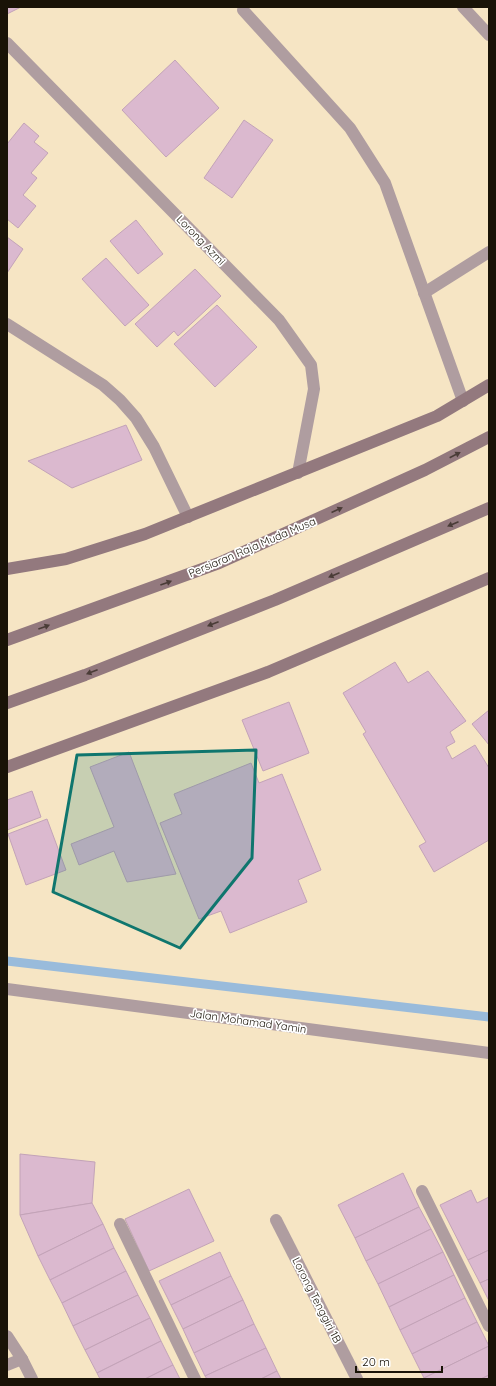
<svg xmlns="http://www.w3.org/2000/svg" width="496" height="1386" font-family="Quicksand,sans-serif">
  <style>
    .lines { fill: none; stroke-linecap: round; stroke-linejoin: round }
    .stream { stroke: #99bbdb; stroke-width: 9 }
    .building { fill: #dbb9cf; stroke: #c3a3b8 }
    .lane { stroke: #af9da0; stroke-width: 12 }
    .street { stroke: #af9da0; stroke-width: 12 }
    .secondary { stroke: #93797e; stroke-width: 12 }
    .oneway { fill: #4a3c37 }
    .marked { fill: #0f766e; fill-opacity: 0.2; stroke: #0f766e; stroke-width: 3; stroke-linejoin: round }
    .labels { text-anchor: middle; stroke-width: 3.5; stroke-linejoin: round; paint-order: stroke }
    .street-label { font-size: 11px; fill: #191307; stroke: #fff }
  </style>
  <rect width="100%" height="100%" fill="#f6e5c4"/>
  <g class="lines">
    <!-- stream -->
    <path class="stream" d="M7,961L489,1017"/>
  </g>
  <!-- building -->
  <g class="building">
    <path d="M7,7H21L7,14Z"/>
    <path d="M175,60L219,108L166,157L122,110Z"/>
    <path d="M244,120L273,140L232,198L204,178Z"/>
    <path d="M24,123L39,136L34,142L48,153L31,173L37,178L23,195L36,206L18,228L7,219V144Z"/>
    <path d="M136,220L163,254L138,274L110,241Z"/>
    <path d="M7,237L23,249L7,273Z"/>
    <path d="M106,258L149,305L125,326L82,279Z"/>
    <path d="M195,269L221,296L178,336L174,331L157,347L135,324Z"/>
    <path d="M217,305L257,347L215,387L174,344Z"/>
    <path d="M126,425L142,460L72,488L28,461Z"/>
    <path d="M395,662L408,683L428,671L466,721L450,732L455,742L446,747L452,759L475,745L489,768V840L434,872L419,846L426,842L363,734L366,732L343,693Z"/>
    <path d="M289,702L309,753L263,771L242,720Z"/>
    <path d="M489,710V745L472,724Z"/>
    <path d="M129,752L176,874L127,882L114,851L79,865L71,844L114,827L90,767Z"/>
    <path d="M251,763L259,783L282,774L321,870L298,880L307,902L230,933L221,911L199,919L160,823L182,814L174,794Z"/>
    <path d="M32,791L41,817L7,830V800Z"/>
    <path d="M47,819L66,870L26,885L8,834Z"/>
    <path d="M20,1154L95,1162L92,1203L20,1215Z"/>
    <path d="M403,1173L419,1207L355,1238L338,1205Z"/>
    <path d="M189,1189L214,1241L149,1271L125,1219Z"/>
    <path d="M471,1190L477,1203L489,1197V1250L468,1260L440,1205Z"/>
    <path d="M92,1203L103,1224L38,1256L20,1215Z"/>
    <path d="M419,1207L431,1229L366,1261L355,1238Z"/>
    <path d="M103,1224L114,1248L50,1280L38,1256Z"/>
    <path d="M431,1229L443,1252L378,1284L366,1261Z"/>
    <path d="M114,1248L126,1271L62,1303L50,1280Z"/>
    <path d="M489,1250V1279L480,1283L468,1260Z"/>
    <path d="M220,1252L231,1276L171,1305L159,1281Z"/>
    <path d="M443,1252L454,1275L389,1307L378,1284Z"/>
    <path d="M126,1271L138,1295L73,1326L62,1303Z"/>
    <path d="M454,1275L465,1298L400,1330L389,1307Z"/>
    <path d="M231,1276L243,1300L183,1329L171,1305Z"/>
    <path d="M489,1279V1301L480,1283Z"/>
    <path d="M138,1295L150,1318L85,1350L73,1326Z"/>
    <path d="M465,1298L477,1322L412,1354L400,1330Z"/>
    <path d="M243,1300L254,1324L194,1353L183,1329Z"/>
    <path d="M150,1318L161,1341L97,1373L85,1350Z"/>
    <path d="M477,1322L489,1346L424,1378L412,1354Z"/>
    <path d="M254,1324L266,1348L205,1376L194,1353Z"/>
    <path d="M161,1341L173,1365L145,1379H100L97,1373Z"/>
    <path d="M489,1346V1375L481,1379H425L424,1378Z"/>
    <path d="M266,1348L277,1371L261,1379H207L205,1376Z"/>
    <path d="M173,1365L180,1379H145Z"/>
    <path d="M277,1371L281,1379H261Z"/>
    <path d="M489,1375V1379H481Z"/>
  </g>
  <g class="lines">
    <!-- lane -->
    <g class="lane">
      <path d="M243,10L350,128L385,183L463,401"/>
      <path d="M424,293L489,252"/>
      <path d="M7,324L103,385L120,400L136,418L154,447L188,517"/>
      <path d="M422,1191L489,1326"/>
      <path d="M120,1224L195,1379"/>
      <path d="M7,1365L22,1359"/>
    </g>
    <!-- street -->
    <g class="street">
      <path d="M463,7L489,35"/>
      <path d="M7,43L279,320L311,365L314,389L298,473"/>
      <path d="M7,989L489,1053"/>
      <path d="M276,1220L357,1379"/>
      <path d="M7,1336L22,1359L32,1379"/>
    </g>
    <!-- secondary -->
    <g class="secondary">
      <path d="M7,569L66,559L145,534L437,416L489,385"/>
      <path d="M7,640L219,563L425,470L489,437"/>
      <path d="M7,703L85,675L275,600L489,508"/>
      <path d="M7,767L268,672L489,578"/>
    </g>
  </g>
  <!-- one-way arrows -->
  <defs><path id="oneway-solid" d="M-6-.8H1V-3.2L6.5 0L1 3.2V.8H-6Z"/></defs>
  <g class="oneway">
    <use href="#oneway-solid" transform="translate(455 455) rotate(-27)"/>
    <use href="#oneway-solid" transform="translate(337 510) rotate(-24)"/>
    <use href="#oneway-solid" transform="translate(453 524) rotate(157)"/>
    <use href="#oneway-solid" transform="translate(334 575) rotate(157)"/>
    <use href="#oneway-solid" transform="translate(166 583) rotate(-20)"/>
    <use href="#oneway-solid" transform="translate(213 624) rotate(159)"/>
    <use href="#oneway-solid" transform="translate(44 627) rotate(-20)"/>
    <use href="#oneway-solid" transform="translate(92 672) rotate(159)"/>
  </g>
  <!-- marked area -->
  <path class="marked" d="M256,750L252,858L180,948L53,892L77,755Z"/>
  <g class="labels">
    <!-- street labels -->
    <g class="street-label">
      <text transform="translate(201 240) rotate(46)" y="4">Lorong Azmi</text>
      <text transform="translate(252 547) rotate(-23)" y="4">Persiaran Raja Muda Musa</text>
      <text transform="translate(248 1021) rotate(8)" y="4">Jalan Mohamad Yamin</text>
      <text transform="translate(317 1300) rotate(63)" y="4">Lorong Tenggiri 1B</text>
    </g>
  </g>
  <!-- border -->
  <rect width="496" height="1386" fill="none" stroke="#191307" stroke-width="16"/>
  <!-- scale -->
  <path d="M356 1366v6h86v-6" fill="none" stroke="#191307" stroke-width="2"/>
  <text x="362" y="1366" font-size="12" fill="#191307" stroke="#ffffff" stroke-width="3" paint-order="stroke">20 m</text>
</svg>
